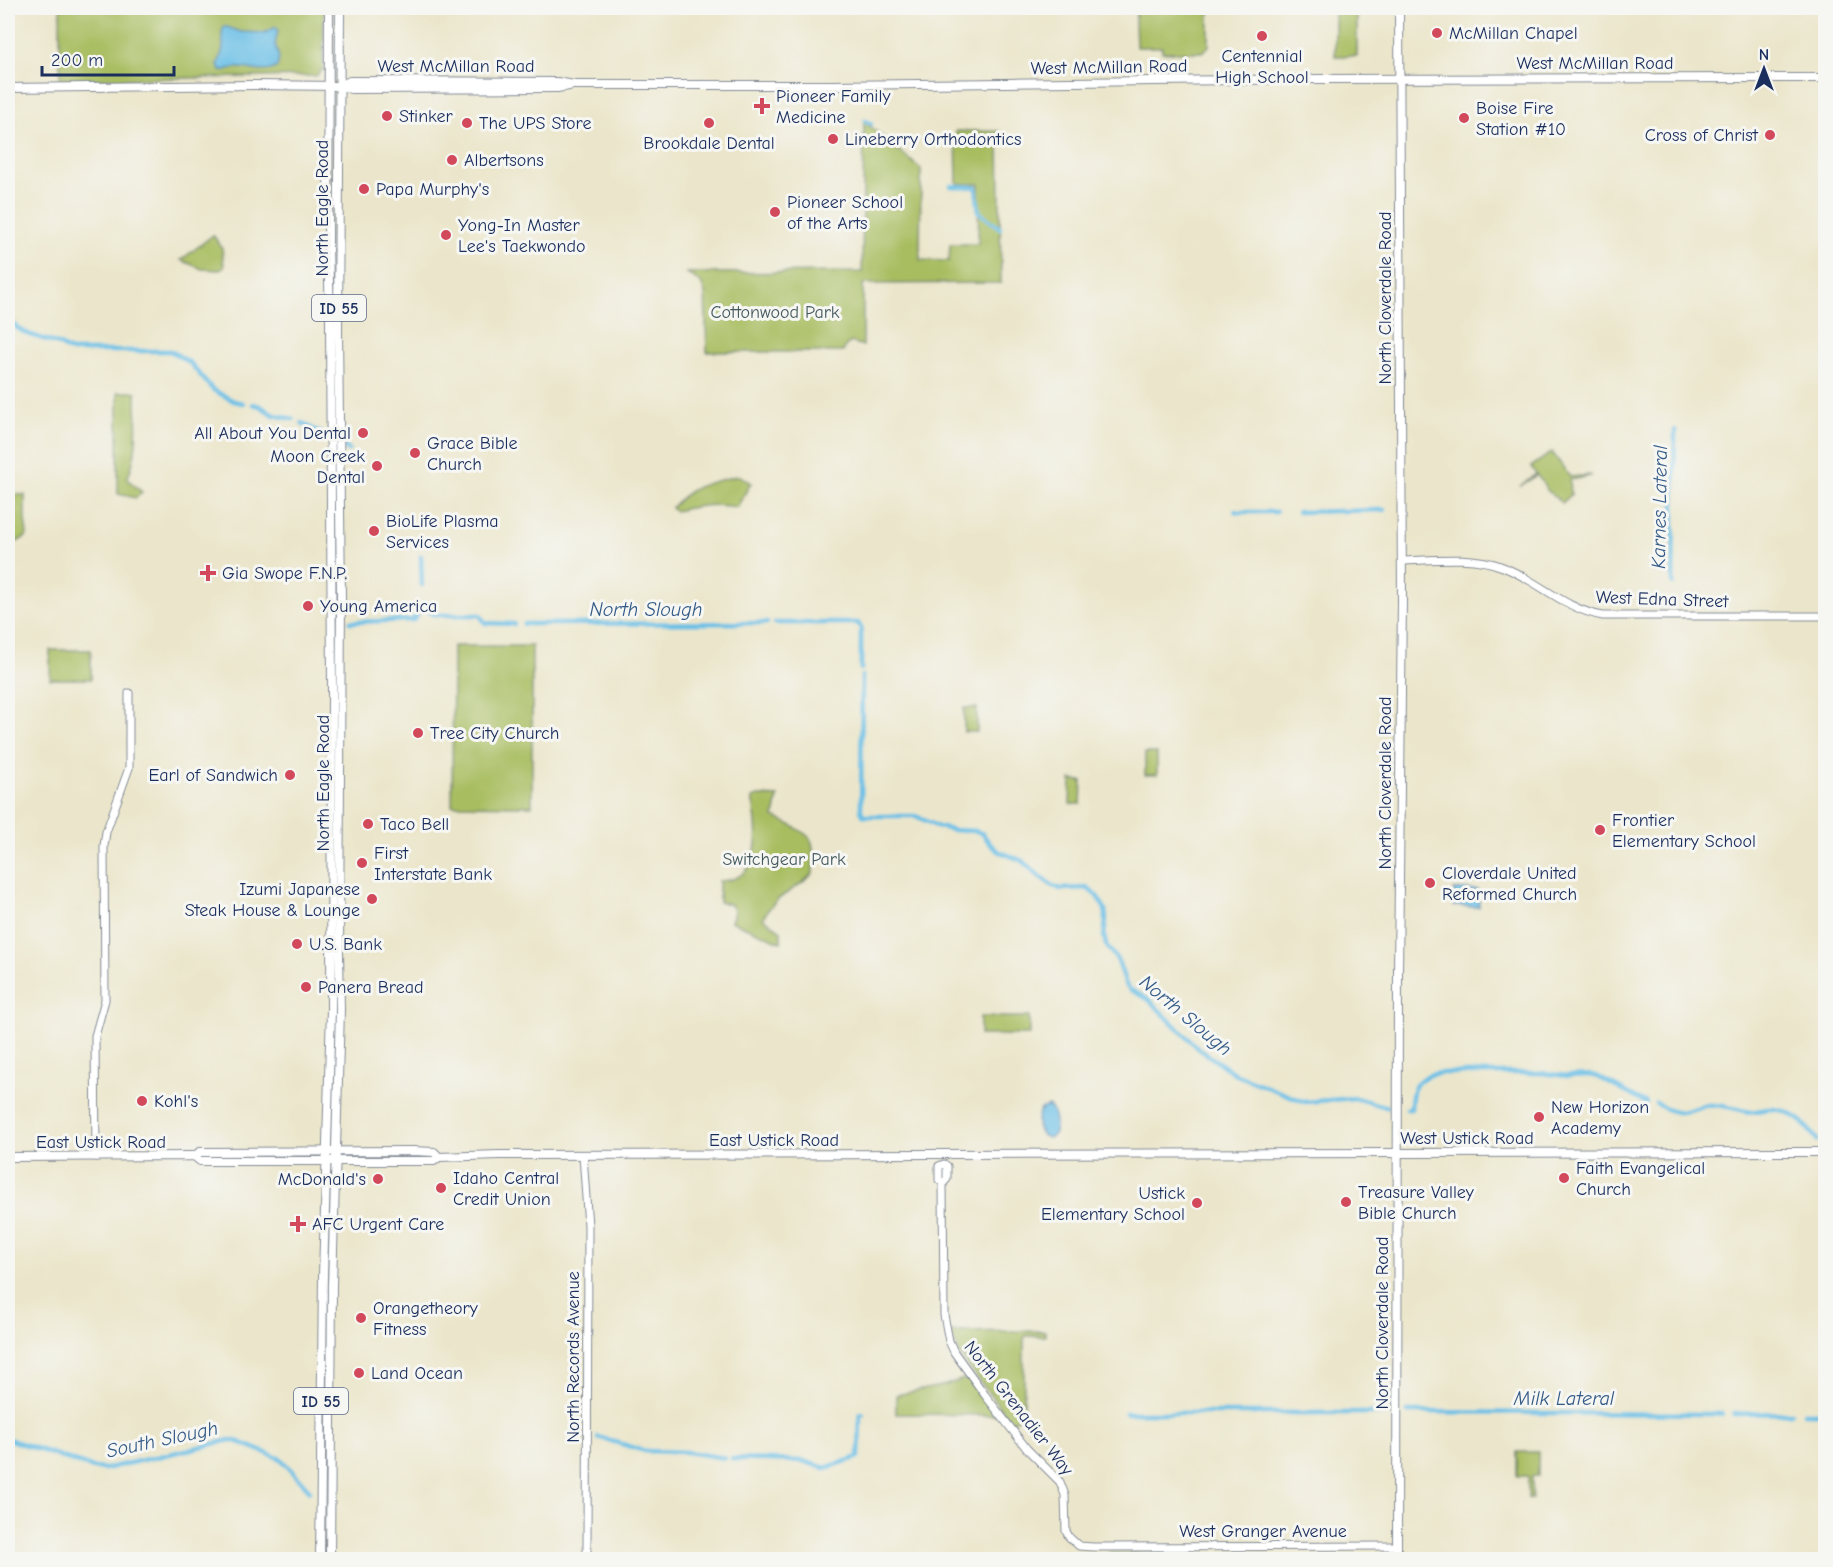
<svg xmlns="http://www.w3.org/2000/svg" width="1833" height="1567" font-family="'Comic Neue',sans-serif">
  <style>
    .green { fill: #a8bd61; stroke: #627660; stroke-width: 1.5 }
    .water { fill: #6abfe6; stroke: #4277a2; stroke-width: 1.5 }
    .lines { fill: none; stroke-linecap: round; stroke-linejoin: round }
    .canal { stroke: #6abfe6; stroke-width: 4.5 }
    .tertiary-casing { stroke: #838a94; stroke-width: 9 }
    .secondary-casing { stroke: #838a94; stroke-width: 10 }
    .trunk-casing { stroke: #838a94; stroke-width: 10 }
    .tertiary { stroke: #fff; stroke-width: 7 }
    .secondary { stroke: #fff; stroke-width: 8 }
    .trunk { stroke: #fff; stroke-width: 8 }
    .poi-dot { fill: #d1495b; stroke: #f6f6f2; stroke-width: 2 }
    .labels { text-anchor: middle; stroke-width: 6; stroke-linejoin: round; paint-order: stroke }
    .shield { fill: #f6f6f2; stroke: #5d6b8a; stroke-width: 1.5 }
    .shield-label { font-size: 16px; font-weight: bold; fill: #1b2f5e }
    .poi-label { font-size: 18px; fill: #1b2f5e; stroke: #f6f6f2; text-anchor: start }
    .street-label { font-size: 18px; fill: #1b2f5e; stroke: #f6f6f2 }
    .park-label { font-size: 18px; fill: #455a5f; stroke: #f6f6f2 }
    .water-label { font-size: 20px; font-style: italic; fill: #335a87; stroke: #f6f6f2 }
  </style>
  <rect width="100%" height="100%" fill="#f6f6f2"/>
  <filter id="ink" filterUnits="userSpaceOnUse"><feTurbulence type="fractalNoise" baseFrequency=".0167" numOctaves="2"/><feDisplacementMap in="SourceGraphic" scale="12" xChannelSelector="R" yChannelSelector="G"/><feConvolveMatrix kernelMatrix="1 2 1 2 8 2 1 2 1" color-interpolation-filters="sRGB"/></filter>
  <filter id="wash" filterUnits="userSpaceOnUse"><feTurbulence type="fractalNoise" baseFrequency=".008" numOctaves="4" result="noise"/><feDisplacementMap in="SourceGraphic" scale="24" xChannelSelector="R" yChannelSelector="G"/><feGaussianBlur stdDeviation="1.35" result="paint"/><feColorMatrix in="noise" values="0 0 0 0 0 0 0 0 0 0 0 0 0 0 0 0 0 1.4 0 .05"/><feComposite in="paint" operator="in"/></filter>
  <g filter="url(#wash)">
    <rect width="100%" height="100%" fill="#ebe6cb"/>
    <!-- green -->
    <g class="green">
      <path d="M60,8H324L323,69L316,76L60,80Z"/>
      <path d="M1137,8H1207L1209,9V46L1202,52H1162V47H1136L1135,21Z"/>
      <rect x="1335" y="8" width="22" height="48"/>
      <path d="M864,121L921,169L920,260L949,261L950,244H978L979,184H957L956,131H999L1001,283L863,284V346L852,342L846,345L843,352H707L705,293L701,283L687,273L862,272Z"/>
      <path d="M213,235L222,248L224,267L220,270L202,269L181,260Z"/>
      <path d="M118,392H136C136,423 140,451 127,479L142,492L136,498L118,494Z"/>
      <path d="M1552,452L1570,477L1591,475V476L1570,480L1571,495L1562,503L1548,491L1537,475L1520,486L1536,474L1531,467Z"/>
      <path d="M736,476H740L751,483L737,507C716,503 695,506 675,511L671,508C693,484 705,484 736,476Z"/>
      <path d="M8,494L25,495V519L27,534L26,537L8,547Z"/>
      <path d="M453,646H532V806L452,805Z"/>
      <rect x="50" y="650" width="41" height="29"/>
      <rect x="964" y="708" width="13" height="24"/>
      <rect x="1145" y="753" width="12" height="22"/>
      <path d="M1071,780L1082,781L1081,804H1070Z"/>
      <path d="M759,796L778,797L774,817C783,821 806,831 811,840C815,848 813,864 813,873C796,892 776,893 763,918L781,931V942L731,921L733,916L734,909L730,904L719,902V881C764,881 759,829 752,798Z"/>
      <rect x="980" y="1017" width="49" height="18"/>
      <path d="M1045,1331V1336H1026L1024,1338V1414L1014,1421H1010L960,1355L950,1332Z"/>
      <path d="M967,1378L996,1415L896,1414V1395L946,1385Z"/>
      <path d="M1822,1410H1826L1825,1523H1822Z"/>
      <path d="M1517,1452H1538V1476H1532V1499H1528V1476H1517Z"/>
      <path d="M1109,1553H1163V1559H1106V1555Z"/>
    </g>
    <!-- water -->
    <g class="water">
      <path d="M224,27H227L241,32L264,33L276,27L278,30L275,44L279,58L277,67C264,76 247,66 234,68C229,68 225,71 220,71L218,65C220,58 224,50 223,43C223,36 220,35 224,27Z"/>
      <path d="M1454,890H1478L1479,907L1454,906Z"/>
      <path d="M1048,1106C1056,1111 1055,1124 1055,1133L1049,1138C1036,1135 1034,1120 1041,1109Z"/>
    </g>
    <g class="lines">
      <!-- canal -->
      <g class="canal">
        <path d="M865,121L871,124"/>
        <path d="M951,186L976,187L979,212L1000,228"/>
        <path d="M8,317C19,336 39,336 58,344C62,346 66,349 71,351H171L190,363L213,390L234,401L243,403"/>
        <path d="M253,404L260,406L274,415L293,419"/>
        <path d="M302,423L325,436"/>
        <path d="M345,447L349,450"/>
        <path d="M1235,511L1238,512H1276"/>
        <path d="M1298,512L1384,510"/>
        <path d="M421,556L422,585"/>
        <path d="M1673,584L1675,430"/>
        <path d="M350,622L413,620L422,607L434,615H480L485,623L514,624"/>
        <path d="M775,623H858L861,628V669"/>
        <path d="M524,624L767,623"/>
        <path d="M862,676L861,811L864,816H916L938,827L952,830L976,831L983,834L990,844L998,851L1023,861L1039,876L1053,886L1061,889L1087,888L1097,896L1105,909L1106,920L1104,936L1106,945L1118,961L1126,985L1129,989L1148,999L1199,1049L1237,1075L1305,1102L1355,1098L1387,1107"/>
        <path d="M1656,1103C1681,1120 1684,1109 1708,1105C1722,1104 1732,1108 1745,1111C1753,1113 1760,1110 1768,1109C1792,1108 1804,1123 1817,1140"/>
        <path d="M1407,1109H1411C1411,1088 1416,1076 1439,1073H1541L1568,1076L1591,1075L1598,1077L1646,1103"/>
        <path d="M1407,1412L1722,1414"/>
        <path d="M1126,1413H1387"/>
        <path d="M1804,1413H1821"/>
        <path d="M1734,1414L1791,1413"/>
        <path d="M598,1437L645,1451L687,1452L725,1458"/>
        <path d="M8,1439L94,1468L104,1469L230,1440L239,1442L281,1459L310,1491"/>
        <path d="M732,1459L803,1461L825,1468L859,1457L860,1414H863"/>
      </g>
    </g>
  </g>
  <g filter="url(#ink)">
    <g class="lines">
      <defs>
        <g id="tertiary">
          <path d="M1402,561C1434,560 1472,555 1503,567C1539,581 1564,609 1603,616H1826"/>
          <path d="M583,1155L588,1226L587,1560"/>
          <path d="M96,1157L95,1036L105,1000L104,846L106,832L129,768V693"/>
          <path d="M944,1164L947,1166V1179L943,1183L939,1180V1166Z"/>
          <path d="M943,1183L944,1315L949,1341L954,1352L985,1395L1027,1449L1060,1482L1065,1495L1066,1531L1069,1537L1079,1546L1093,1547L1397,1546"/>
        </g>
        <g id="secondary">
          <path d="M339,86L350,81L557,82L574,85H833L1320,79L1826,78"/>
          <path d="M8,88L254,85L339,86L351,89L557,88L569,86"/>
          <path d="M194,1156L200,1152L413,1151L434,1152L439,1157"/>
          <path d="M8,1157L194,1156L200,1161H434L439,1157L499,1155L1826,1152"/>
          <path d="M1397,1560L1398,973L1402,600L1399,8"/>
        </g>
        <g id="trunk">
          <path d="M320,1560L323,1275L331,1010L332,688L330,319L328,245L329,8"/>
          <path d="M330,1560L332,1285L340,1010L339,951L341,597L338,333L340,8"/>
        </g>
      </defs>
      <!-- tertiary casing -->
      <use href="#tertiary" class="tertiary-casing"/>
      <!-- secondary casing -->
      <use href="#secondary" class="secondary-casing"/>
      <!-- trunk casing -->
      <use href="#trunk" class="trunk-casing"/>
      <!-- tertiary -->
      <use href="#tertiary" class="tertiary"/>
      <!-- secondary -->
      <use href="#secondary" class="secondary"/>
      <!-- trunk -->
      <use href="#trunk" class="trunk"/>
    </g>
  </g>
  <!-- markers -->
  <g class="poi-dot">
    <circle cx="1437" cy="33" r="6"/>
    <circle cx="1262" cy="36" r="6"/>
    <path d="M759 97h6v6h6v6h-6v6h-6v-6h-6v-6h6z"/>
    <circle cx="387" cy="116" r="6"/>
    <circle cx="1464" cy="118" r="6"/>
    <circle cx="467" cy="123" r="6"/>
    <circle cx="709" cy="123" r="6"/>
    <circle cx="1770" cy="135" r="6"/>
    <circle cx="833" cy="139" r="6"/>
    <circle cx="452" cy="160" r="6"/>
    <circle cx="364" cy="189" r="6"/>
    <circle cx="775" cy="212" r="6"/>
    <circle cx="446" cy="235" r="6"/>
    <circle cx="363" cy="433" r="6"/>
    <circle cx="415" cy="453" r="6"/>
    <circle cx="377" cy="466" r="6"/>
    <circle cx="374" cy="531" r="6"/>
    <path d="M205 564h6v6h6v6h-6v6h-6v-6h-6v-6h6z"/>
    <circle cx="308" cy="606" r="6"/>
    <circle cx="418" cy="733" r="6"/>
    <circle cx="290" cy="775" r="6"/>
    <circle cx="368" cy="824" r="6"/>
    <circle cx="1600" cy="830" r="6"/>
    <circle cx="362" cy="863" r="6"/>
    <circle cx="1430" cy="883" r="6"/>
    <circle cx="372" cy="899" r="6"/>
    <circle cx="297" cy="944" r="6"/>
    <circle cx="306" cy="987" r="6"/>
    <circle cx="142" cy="1101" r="6"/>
    <circle cx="1539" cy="1117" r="6"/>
    <circle cx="1564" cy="1178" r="6"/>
    <circle cx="378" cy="1179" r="6"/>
    <circle cx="441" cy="1188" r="6"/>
    <circle cx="1346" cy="1202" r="6"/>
    <circle cx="1197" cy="1203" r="6"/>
    <path d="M295 1215h6v6h6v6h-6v6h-6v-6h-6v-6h6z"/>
    <circle cx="361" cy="1318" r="6"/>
    <circle cx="359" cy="1373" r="6"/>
  </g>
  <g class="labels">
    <!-- shield labels -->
    <g class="shield">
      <rect x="312" y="295" width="54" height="26" rx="4.5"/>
      <rect x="294" y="1388" width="54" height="26" rx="4.5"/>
    </g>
    <g class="shield-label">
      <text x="339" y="314">ID 55</text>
      <text x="321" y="1407">ID 55</text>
    </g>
    <!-- poi labels -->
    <g class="poi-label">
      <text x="1449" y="39">McMillan Chapel</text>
      <text x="1262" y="62" text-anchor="middle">Centennial<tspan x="1262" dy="21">High School</tspan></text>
      <text x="776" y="102">Pioneer Family<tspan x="776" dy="21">Medicine</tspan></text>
      <text x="1476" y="114">Boise Fire<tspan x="1476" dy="21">Station #10</tspan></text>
      <text x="399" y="122">Stinker</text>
      <text x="479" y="129">The UPS Store</text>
      <text x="1758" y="141" text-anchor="end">Cross of Christ</text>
      <text x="845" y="145">Lineberry Orthodontics</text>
      <text x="709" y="149" text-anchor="middle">Brookdale Dental</text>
      <text x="464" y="166">Albertsons</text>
      <text x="376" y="195">Papa Murphy's</text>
      <text x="787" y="208">Pioneer School<tspan x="787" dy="21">of the Arts</tspan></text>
      <text x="458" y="231">Yong-In Master<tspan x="458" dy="21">Lee's Taekwondo</tspan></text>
      <text x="351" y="439" text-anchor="end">All About You Dental</text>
      <text x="427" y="449">Grace Bible<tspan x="427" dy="21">Church</tspan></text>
      <text x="365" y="462" text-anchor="end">Moon Creek<tspan x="365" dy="21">Dental</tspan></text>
      <text x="386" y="527">BioLife Plasma<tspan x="386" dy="21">Services</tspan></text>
      <text x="222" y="579">Gia Swope F.N.P.</text>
      <text x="320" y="612">Young America</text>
      <text x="430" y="739">Tree City Church</text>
      <text x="278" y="781" text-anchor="end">Earl of Sandwich</text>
      <text x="1612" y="826">Frontier<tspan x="1612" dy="21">Elementary School</tspan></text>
      <text x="380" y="830">Taco Bell</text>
      <text x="374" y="859">First<tspan x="374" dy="21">Interstate Bank</tspan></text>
      <text x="1442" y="879">Cloverdale United<tspan x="1442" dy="21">Reformed Church</tspan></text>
      <text x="360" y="895" text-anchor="end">Izumi Japanese<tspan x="360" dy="21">Steak House &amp; Lounge</tspan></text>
      <text x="309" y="950">U.S. Bank</text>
      <text x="318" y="993">Panera Bread</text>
      <text x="154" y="1107">Kohl's</text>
      <text x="1551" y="1113">New Horizon<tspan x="1551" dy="21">Academy</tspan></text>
      <text x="1576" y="1174">Faith Evangelical<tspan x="1576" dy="21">Church</tspan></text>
      <text x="453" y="1184">Idaho Central<tspan x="453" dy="21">Credit Union</tspan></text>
      <text x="366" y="1185" text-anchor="end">McDonald's</text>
      <text x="1358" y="1198">Treasure Valley<tspan x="1358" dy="21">Bible Church</tspan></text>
      <text x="1185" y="1199" text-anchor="end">Ustick<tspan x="1185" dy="21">Elementary School</tspan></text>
      <text x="312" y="1230">AFC Urgent Care</text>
      <text x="373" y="1314">Orangetheory<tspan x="373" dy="21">Fitness</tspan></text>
      <text x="371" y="1379">Land Ocean</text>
    </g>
    <!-- street labels -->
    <g class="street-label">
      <text x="1595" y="69">West McMillan Road</text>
      <text x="456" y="72">West McMillan Road</text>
      <text transform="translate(1109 67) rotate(-1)" y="6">West McMillan Road</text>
      <text transform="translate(322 208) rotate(-90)" y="6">North Eagle Road</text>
      <text transform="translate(1385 298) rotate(-90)" y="6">North Cloverdale Road</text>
      <text transform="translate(1662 599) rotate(2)" y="6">West Edna Street</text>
      <text transform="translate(323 783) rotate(-90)" y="6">North Eagle Road</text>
      <text transform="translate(1385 783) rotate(-90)" y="6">North Cloverdale Road</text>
      <text x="1467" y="1144">West Ustick Road</text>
      <text x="774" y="1146">East Ustick Road</text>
      <text x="101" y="1148">East Ustick Road</text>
      <text transform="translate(1382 1323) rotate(-90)" y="6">North Cloverdale Road</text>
      <text transform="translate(573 1357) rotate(-90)" y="6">North Records Avenue</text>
      <text transform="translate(1019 1408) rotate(52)" y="6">North Grenadier Way</text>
      <text x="1263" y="1537">West Granger Avenue</text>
    </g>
    <!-- park labels -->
    <g class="park-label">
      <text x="775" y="318">Cottonwood Park</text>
      <text x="784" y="865">Switchgear Park</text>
    </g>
    <!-- water labels -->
    <g class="water-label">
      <text transform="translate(1659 507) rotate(-89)" y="7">Karnes Lateral</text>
      <text x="646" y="616">North Slough</text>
      <text transform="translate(1186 1015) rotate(40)" y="7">North Slough</text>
      <text x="1564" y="1405">Milk Lateral</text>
      <text transform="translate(162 1439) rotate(-12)" y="7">South Slough</text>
    </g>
  </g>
  <!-- margin -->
  <rect width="1833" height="1567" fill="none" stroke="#f6f6f2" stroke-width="30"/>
  <!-- north arrow -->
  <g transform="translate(1764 69)" stroke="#f6f6f2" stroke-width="4.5" paint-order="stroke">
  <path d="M0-4.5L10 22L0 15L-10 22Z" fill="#1b2f5e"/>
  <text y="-9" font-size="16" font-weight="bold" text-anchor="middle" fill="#1b2f5e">N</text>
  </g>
  <!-- scale -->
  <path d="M42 66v9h132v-9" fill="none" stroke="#1b2f5e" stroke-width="3"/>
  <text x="51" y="66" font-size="18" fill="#1b2f5e" stroke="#f6f6f2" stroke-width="4.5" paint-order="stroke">200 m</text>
</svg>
